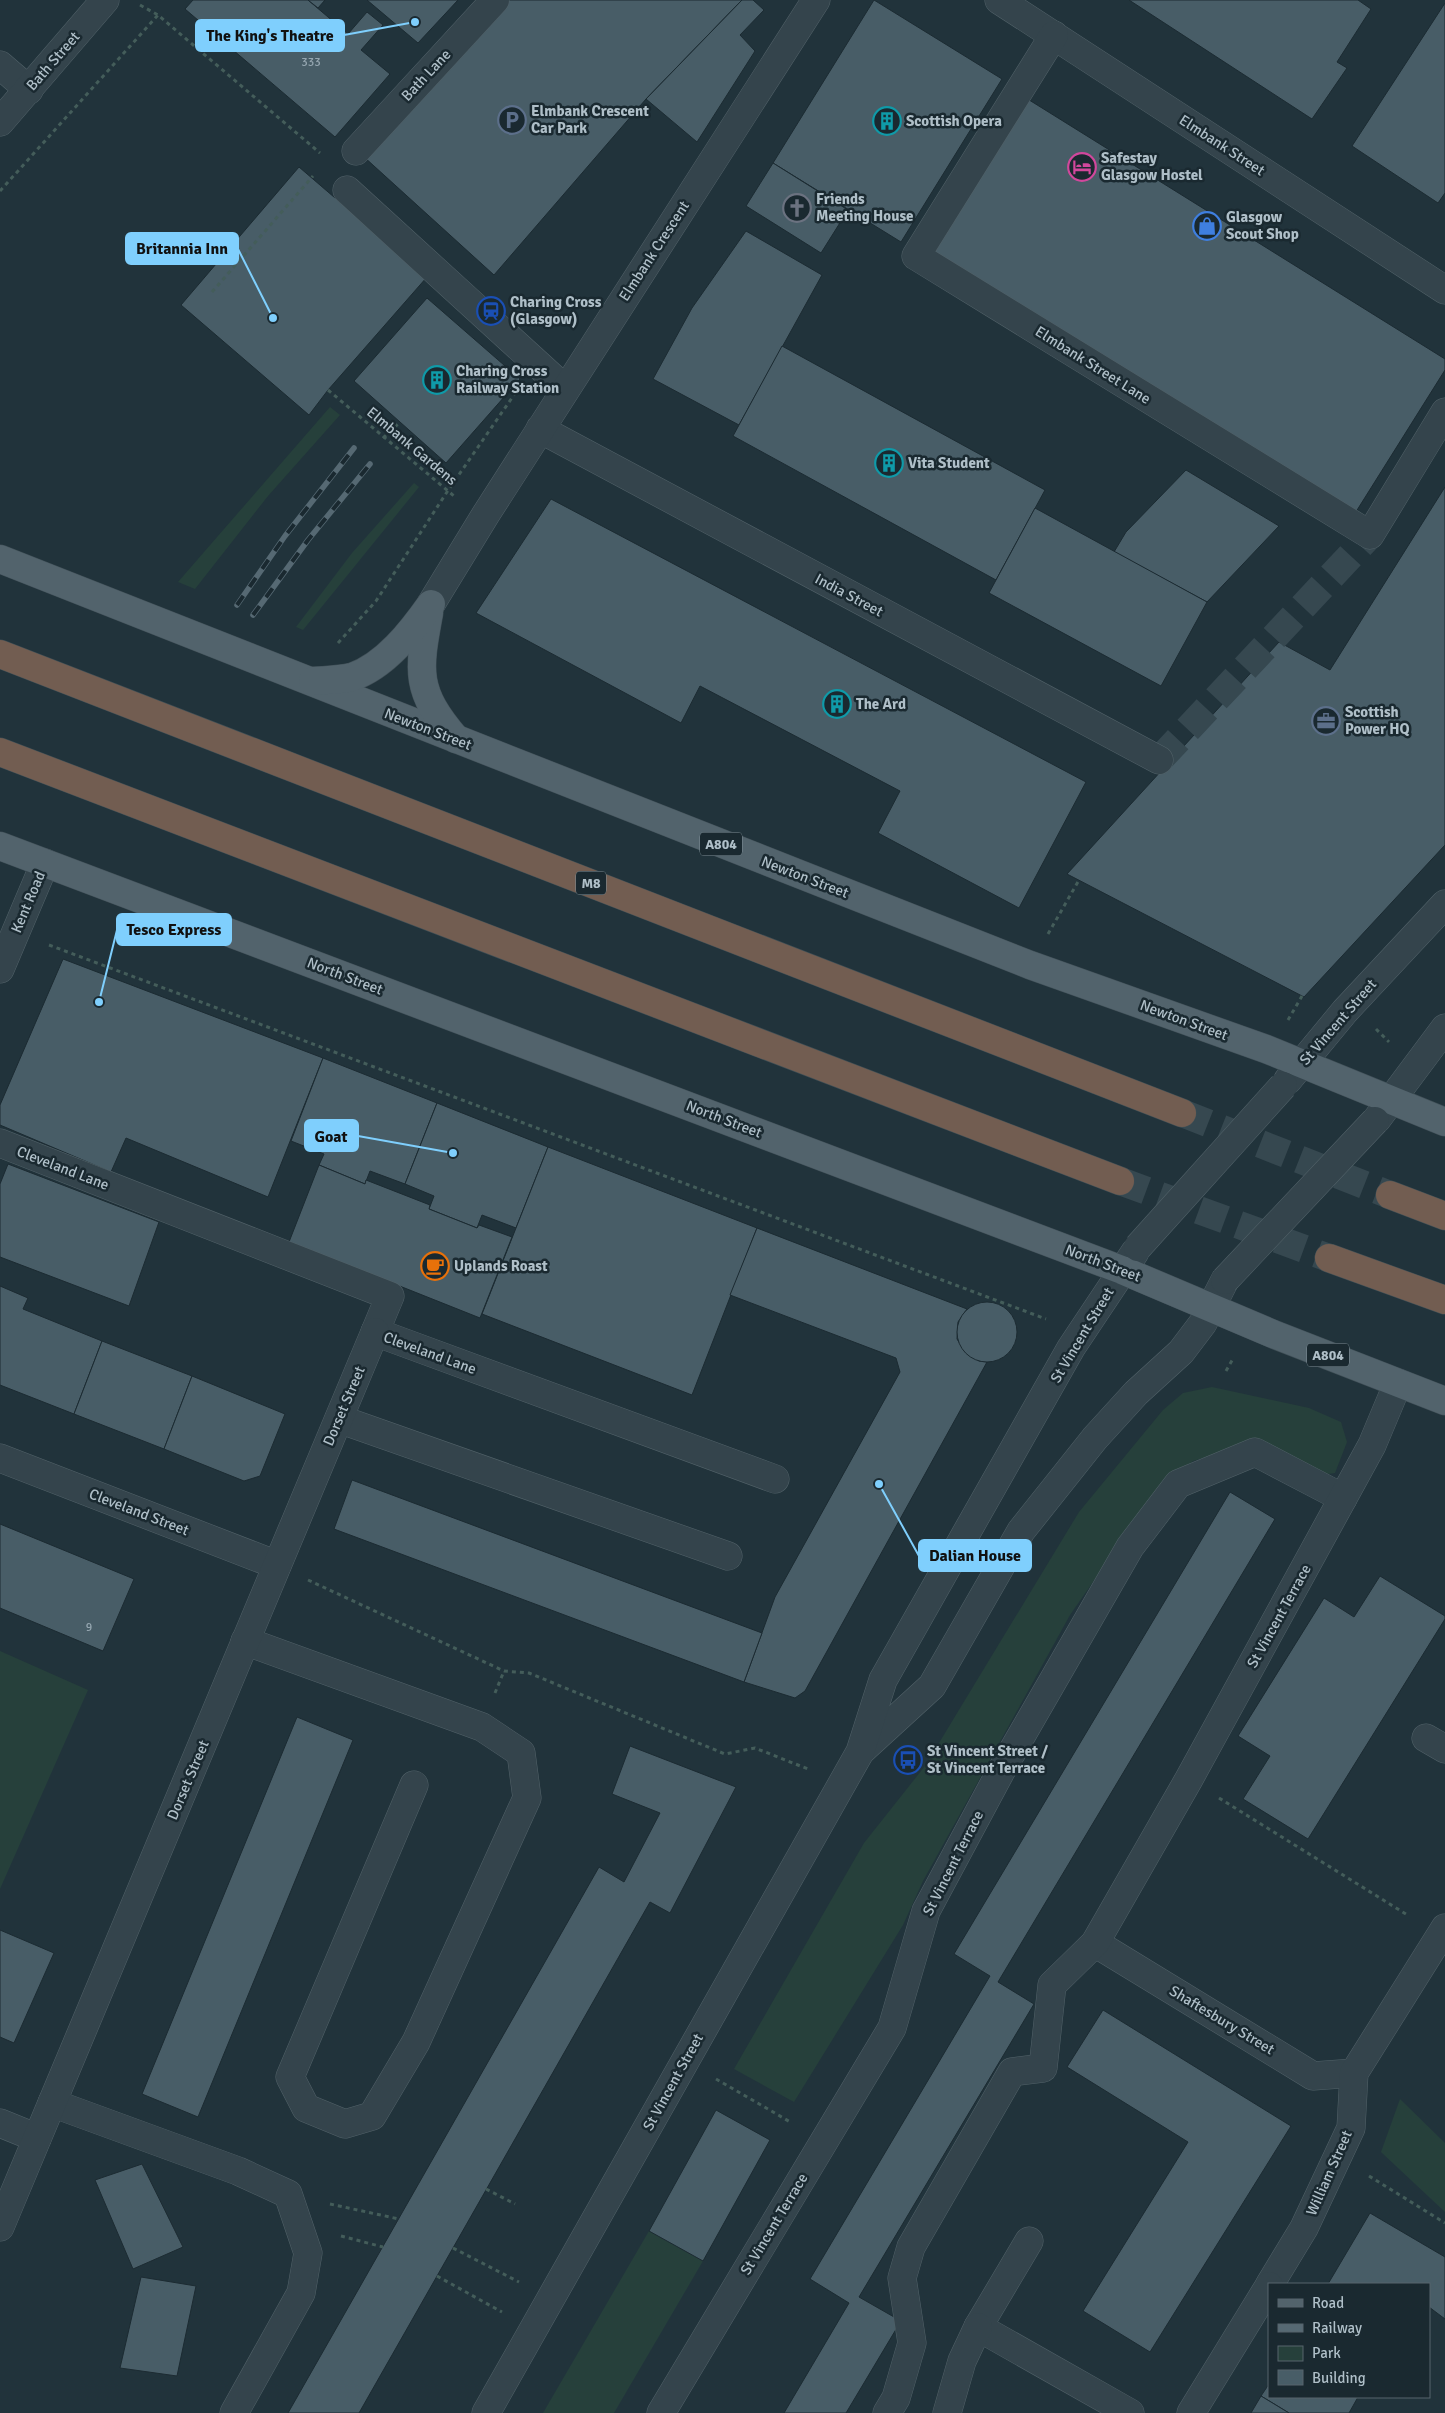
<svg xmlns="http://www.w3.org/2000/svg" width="1445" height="2413" font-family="Signika,sans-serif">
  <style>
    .green { fill: #26403b }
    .building { fill: #485d67; stroke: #1c2b32 }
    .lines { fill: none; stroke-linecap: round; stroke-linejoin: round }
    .minor-tunnel { stroke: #364850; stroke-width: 28; stroke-dasharray: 28 14; stroke-linecap: butt }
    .highway-tunnel { stroke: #364850; stroke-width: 28; stroke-dasharray: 28 14; stroke-linecap: butt }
    .minor-casing { stroke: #526269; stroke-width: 29 }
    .major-casing { stroke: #415058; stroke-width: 29 }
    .highway-casing { stroke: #3f4f56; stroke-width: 29 }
    .path { stroke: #445d5a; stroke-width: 3; stroke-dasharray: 4 4; stroke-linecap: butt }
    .minor { stroke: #34444c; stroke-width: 28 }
    .major { stroke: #52636c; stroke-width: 28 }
    .highway { stroke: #725d51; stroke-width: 28 }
    .rail-casing { stroke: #566973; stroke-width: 5.5 }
    .rail { stroke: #1a2930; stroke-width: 4; stroke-dasharray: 11; stroke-linecap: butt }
    .minor-bridge-casing { stroke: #526269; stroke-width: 29; stroke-linecap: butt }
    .minor-bridge { stroke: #34444c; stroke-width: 28 }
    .labels { text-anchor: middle; stroke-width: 5; stroke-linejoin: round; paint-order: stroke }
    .number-label { font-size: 12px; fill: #95a6b0 }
    .shield { fill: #1a2930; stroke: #82929a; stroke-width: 1 }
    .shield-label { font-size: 14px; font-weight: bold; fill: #afbfc8 }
    .street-label { font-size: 15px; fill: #afbfc8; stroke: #1a2930 }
    .poi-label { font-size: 15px; font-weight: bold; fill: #afbfc8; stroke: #1a2930; text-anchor: start }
    .leader { fill: none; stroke: #7fcffd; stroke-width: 2 }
    .callout-dot { fill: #7fcffd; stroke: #1a2930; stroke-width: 2 }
    .callout { fill: #7fcffd; stroke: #7fcffd; stroke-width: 2 }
    .callout-label { font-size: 16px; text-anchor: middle; font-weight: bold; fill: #111 }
  </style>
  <rect width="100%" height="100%" fill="#21333b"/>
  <!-- green -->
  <g class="green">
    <path d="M330,407L340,415L268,496L195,589L178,582Z"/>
    <path d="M414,483L419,487L303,630L296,627L352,553Z"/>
    <path d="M1212,1387L1309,1408L1341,1422L1347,1442L1335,1473L1321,1475L1252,1444L1193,1461L1155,1493L1070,1615L923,1881L903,1925L794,2102L734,2069L864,1843L925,1766L1079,1512L1163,1410L1183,1393Z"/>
    <path d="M0,1651L88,1690L0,1889Z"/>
    <path d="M1400,2099L1445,2143V2212L1381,2152Z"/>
    <path d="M649,2231L703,2261L614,2413H543Z"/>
  </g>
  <!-- building -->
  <g class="building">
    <path d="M193,0H308L348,34L367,12L383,25L361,50L390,74L335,137L185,9Z"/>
    <path d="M308,0H325L318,8Z"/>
    <path d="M367,0H458L418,43Z"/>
    <path d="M505,0H742L646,99L494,275L363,156Z"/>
    <path d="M742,0H753L764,10L740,35L755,51L697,142L646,99Z"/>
    <path d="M874,0L1002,79L901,242L773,163Z"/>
    <path d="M1129,0H1358L1371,9L1337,62L1347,68L1312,119Z"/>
    <path d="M1445,3V193L1438,203L1352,146Z"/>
    <path d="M1026,98L1445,359V370L1354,515L931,252Z"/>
    <path d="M773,163L848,210L821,253L746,206Z"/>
    <path d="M299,167L427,277L328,390L309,415L181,305Z"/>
    <path d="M746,231L822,275L739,425L653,379L692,308Z"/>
    <path d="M427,298L520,379L446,463L354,381Z"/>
    <path d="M782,346L1045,490L996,580L733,436Z"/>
    <path d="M1186,470L1279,526L1207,602L1114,552L1126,532Z"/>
    <path d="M1445,487V845L1304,997L1067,874L1279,642L1330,670Z"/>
    <path d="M551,499L1086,782L1019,908L878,833L900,791L700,686L681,723L476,613Z"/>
    <path d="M1035,508L1207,602L1161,686L989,593Z"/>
    <path d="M63,959L323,1058L268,1197L126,1138L111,1172L0,1125V1105Z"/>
    <path d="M323,1058L437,1103L405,1184L370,1171L365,1184L319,1165L324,1154L291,1141Z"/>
    <path d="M437,1103L548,1147L516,1228L482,1215L477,1228L429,1209L434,1196L405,1184Z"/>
    <path d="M548,1147L757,1228L692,1395L482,1314Z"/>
    <path d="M8,1164L159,1222L129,1306L0,1257V1184Z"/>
    <path d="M319,1165L365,1184L366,1180L430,1205L429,1209L477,1228L479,1225L512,1237L480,1318L289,1242Z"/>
    <path d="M757,1228L967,1309L958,1322L957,1339L966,1353L979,1361L987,1362L805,1691L795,1698L744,1682L775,1597L900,1372L896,1358L730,1295Z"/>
    <path d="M0,1286L28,1298L23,1309L102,1341L74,1414L0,1385Z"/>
    <circle cx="987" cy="1332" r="30"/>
    <path d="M102,1341L192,1376L164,1449L74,1414Z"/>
    <path d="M192,1376L285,1414L260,1476L244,1481L164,1449Z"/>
    <path d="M352,1480L762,1633L744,1682L334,1529Z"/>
    <path d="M1230,1492L1275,1519L998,1982L1034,2004L859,2297L901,2321L846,2413H784L849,2303L810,2279L990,1976L954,1954Z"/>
    <path d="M0,1524L134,1579L103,1651L0,1608Z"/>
    <path d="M1380,1576L1445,1616V1619L1308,1839L1243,1799L1270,1756L1238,1736L1324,1598L1354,1617Z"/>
    <path d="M297,1717L353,1740L198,2117L142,2094Z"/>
    <path d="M630,1746L736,1787L670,1913L650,1902L359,2413H288L599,1867L624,1882L660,1813L612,1794Z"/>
    <path d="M0,1930L54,1953L14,2043L0,2037Z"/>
    <path d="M1103,2010L1291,2126L1150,2352L1083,2311L1188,2142L1067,2067Z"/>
    <path d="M716,2110L770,2140L703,2261L649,2231Z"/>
    <path d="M142,2164L183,2247L133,2269L95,2180Z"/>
    <path d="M1370,2213L1445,2257V2319L1429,2307V2284H1328Z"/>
    <path d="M141,2277L196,2286L177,2376L120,2368Z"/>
    <path d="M1269,2384V2397H1358L1349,2413H1289L1261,2396Z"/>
    <path d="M1261,2396L1289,2413H1251Z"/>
  </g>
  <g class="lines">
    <!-- minor-tunnel -->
    <path class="minor-tunnel" d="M1159,760L1370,535"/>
    <!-- highway-tunnel -->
    <g class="highway-tunnel">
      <path d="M1182,1113L1390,1195"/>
      <path d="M1120,1181L1329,1258"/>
    </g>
    <defs>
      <g id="minor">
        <path d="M999,0L1445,290"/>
        <path d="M1054,35L916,256L1370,535L1445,412"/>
        <path d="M0,65L29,90"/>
        <path d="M0,122L105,0"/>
        <path d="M356,151L495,0"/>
        <path d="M347,190L565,389"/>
        <path d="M540,429L1159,760"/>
        <path d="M431,604L486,514L816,0"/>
        <path d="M0,969L45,863"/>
        <path d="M1288,1080L1345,1011L1445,904"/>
        <path d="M1377,1119L1445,1028"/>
        <path d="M0,1143L390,1296L375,1332L775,1479"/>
        <path d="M339,1419L728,1556"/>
        <path d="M0,1458L277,1565"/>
        <path d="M245,1641L482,1727L521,1753L527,1798L416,2042L372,2116L345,2124L306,2108L290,2077L414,1785"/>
        <path d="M1426,1738L1445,1749"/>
        <path d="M862,1750L932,1686L1021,1531L1095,1438L1136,1393L1181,1352L1203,1323L1225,1280"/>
        <path d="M1095,1943L1313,2076L1354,2073"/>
        <path d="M52,2103L238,2171L288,2194L308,2253L301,2293L234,2413"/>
        <path d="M0,2123L37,2138"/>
        <path d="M0,2227L375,1332"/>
        <path d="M1029,2241L978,2327L1130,2413"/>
        <path d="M1270,2284L1304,2228L1351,2128L1354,2073L1445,1928"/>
        <path d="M486,2413L860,1752L883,1680L1071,1348L1135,1252"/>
        <path d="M661,2413L892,2028L926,1911L1001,1771L1130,1547L1178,1484L1255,1452L1343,1498"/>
        <path d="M887,2413L896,2398L912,2343L902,2278L911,2247L1012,2072L1043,2068L1052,1985L1095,1943L1189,1779L1343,1498L1372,1445L1398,1383"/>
        <path d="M947,2413L962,2361L978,2327"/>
        <path d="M1191,2413L1269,2286"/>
      </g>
      <g id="major">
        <path d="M0,559L1030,965L1266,1049L1445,1122"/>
        <path d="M429,613C418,672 415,691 456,739"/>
        <path d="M313,681C326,680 339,680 352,677C385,666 412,631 431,604"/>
        <path d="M0,846L1122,1270L1273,1334L1445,1401"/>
      </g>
      <g id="highway">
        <path d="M0,654L1182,1113"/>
        <path d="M0,752L1120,1181"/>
        <path d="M1390,1195L1445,1216"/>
        <path d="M1329,1258L1445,1300"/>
      </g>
    </defs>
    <!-- minor casing -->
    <use href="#minor" class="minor-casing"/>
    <!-- major casing -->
    <use href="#major" class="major-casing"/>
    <!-- highway casing -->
    <use href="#highway" class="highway-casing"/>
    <!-- path -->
    <g class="path">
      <path d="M140,5L158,15L320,153"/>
      <path d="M0,191L158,15"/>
      <path d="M212,292L313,176"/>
      <path d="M328,390L454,496"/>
      <path d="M383,438L400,422"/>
      <path d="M338,643L376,601L447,492L516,392"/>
      <path d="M1048,934L1079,880"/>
      <path d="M49,945L1046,1319"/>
      <path d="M1288,1020L1302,996"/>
      <path d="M1376,1029L1389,1042"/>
      <path d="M1226,1371L1234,1357"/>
      <path d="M308,1580L504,1671L529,1673L725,1754L755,1748L808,1769"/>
      <path d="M495,1693L504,1671"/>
      <path d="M1219,1798L1409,1916"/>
      <path d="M716,2079L792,2123"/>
      <path d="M1369,2176L1445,2223"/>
      <path d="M486,2189L515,2204"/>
      <path d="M330,2204L399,2219"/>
      <path d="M341,2236L383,2247"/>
      <path d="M453,2248L519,2282"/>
      <path d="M437,2276L502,2312"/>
    </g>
    <!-- minor -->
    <use href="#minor" class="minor"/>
    <!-- major -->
    <use href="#major" class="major"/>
    <!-- highway -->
    <use href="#highway" class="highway"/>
    <defs>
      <g id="rail">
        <path d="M237,605L285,536L354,448"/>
        <path d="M253,615L308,540L370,464"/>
      </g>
    </defs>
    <!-- rail casing -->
    <use href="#rail" class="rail-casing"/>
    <!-- rail -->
    <use href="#rail" class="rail"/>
    <defs>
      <g id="minor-bridge">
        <path d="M1138,1247L1283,1086"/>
        <path d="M1225,1280L1375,1121"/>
      </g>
    </defs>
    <!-- minor-bridge casing -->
    <use href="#minor-bridge" class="minor-bridge-casing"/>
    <!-- minor-bridge -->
    <use href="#minor-bridge" class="minor-bridge"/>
  </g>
  <!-- icons -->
  <defs>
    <symbol id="parking-ring" viewBox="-11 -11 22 22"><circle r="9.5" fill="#1a2930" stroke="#5c6f8a" stroke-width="1.5"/><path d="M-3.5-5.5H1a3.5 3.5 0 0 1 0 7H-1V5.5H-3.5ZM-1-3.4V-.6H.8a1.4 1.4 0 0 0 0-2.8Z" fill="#5c6f8a"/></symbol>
    <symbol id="building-ring" viewBox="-11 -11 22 22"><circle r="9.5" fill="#1a2930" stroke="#0f9aa8" stroke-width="1.5"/><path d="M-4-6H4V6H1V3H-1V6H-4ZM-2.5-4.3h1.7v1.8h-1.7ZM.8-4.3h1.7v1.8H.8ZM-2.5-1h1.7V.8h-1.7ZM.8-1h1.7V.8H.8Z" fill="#0f9aa8"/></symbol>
    <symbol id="hotel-ring" viewBox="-11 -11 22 22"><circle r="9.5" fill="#1a2930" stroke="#d1479c" stroke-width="1.5"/><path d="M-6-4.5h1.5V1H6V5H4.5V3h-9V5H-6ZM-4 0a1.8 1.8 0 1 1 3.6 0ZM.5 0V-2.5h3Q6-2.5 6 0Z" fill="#d1479c"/></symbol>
    <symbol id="church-ring" viewBox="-11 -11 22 22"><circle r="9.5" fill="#1a2930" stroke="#6b7280" stroke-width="1.5"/><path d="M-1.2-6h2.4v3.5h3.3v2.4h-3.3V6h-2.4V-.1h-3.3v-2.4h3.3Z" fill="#6b7280"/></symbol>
    <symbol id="shop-ring" viewBox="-11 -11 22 22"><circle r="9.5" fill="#1a2930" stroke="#3f7fe0" stroke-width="1.5"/><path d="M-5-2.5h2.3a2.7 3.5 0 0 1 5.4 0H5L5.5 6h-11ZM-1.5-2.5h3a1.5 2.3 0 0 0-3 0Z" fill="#3f7fe0"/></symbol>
    <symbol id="station-ring" viewBox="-11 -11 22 22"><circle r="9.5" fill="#1a2930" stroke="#1a4fb4" stroke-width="1.5"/><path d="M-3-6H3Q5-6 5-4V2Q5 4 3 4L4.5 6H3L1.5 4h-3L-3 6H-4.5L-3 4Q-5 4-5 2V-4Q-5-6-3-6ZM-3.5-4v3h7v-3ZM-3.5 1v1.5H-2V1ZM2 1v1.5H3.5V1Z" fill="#1a4fb4"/></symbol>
    <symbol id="office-ring" viewBox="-11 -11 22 22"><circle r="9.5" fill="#1a2930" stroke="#5c6f8a" stroke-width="1.5"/><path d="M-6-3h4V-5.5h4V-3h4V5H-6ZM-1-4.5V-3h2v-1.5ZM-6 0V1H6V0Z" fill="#5c6f8a"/></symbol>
    <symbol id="cafe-ring" viewBox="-11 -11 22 22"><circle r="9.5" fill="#1a2930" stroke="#e8710a" stroke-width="1.5"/><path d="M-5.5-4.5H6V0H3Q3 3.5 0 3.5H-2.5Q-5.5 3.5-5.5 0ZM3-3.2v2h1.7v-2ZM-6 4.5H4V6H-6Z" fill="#e8710a"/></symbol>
    <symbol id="bus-ring" viewBox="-11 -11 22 22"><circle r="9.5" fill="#1a2930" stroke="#1a4fb4" stroke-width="1.5"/><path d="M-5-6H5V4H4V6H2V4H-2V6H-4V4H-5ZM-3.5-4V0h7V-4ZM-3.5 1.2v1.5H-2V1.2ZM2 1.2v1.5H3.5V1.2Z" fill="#1a4fb4"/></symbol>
  </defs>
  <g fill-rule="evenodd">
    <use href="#parking-ring" x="496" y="104" width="32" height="32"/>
    <use href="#building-ring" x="871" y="105" width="32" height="32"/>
    <use href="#hotel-ring" x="1066" y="151" width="32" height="32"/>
    <use href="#church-ring" x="781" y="192" width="32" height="32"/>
    <use href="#shop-ring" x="1191" y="210" width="32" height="32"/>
    <use href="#station-ring" x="475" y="295" width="32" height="32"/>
    <use href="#building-ring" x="421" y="364" width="32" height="32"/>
    <use href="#building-ring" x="873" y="447" width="32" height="32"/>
    <use href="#building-ring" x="821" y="688" width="32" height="32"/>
    <use href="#office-ring" x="1310" y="705" width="32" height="32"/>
    <use href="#cafe-ring" x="419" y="1250" width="32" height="32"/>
    <use href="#bus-ring" x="892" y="1744" width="32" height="32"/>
  </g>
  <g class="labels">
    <!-- number labels -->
    <g class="number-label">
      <text x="311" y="66">333</text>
      <text x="89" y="1631">9</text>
    </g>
    <!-- shield labels -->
    <g class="shield">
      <rect x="700" y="832.5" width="42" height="23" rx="4"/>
      <rect x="576" y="871.5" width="30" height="23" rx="4"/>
      <rect x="1307" y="1343.5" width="42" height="23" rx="4"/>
    </g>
    <g class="shield-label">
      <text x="721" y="849">A804</text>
      <text x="591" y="888">M8</text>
      <text x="1328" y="1360">A804</text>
    </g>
    <!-- street labels -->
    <g class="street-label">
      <text transform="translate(53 61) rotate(-49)" y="5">Bath Street</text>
      <text transform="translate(426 75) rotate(-47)" y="5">Bath Lane</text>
      <text transform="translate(1222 145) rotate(33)" y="5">Elmbank Street</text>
      <text transform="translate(654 251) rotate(-57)" y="5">Elmbank Crescent</text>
      <text transform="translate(1093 365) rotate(32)" y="5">Elmbank Street Lane</text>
      <text transform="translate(412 446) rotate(40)" y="5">Elmbank Gardens</text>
      <text transform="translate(849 595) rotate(28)" y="5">India Street</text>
      <text transform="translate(428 729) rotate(21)" y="5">Newton Street</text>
      <text transform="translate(805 877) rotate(21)" y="5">Newton Street</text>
      <text transform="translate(28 902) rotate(-67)" y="5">Kent Road</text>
      <text transform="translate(345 976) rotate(21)" y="5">North Street</text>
      <text transform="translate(1184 1020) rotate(20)" y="5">Newton Street</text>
      <text transform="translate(1338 1022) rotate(-49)" y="5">St Vincent Street</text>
      <text transform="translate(724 1119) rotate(21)" y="5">North Street</text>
      <text transform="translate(63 1168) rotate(21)" y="5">Cleveland Lane</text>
      <text transform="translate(1103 1263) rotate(21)" y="5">North Street</text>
      <text transform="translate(1082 1335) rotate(-59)" y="5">St Vincent Street</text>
      <text transform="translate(430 1353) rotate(20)" y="5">Cleveland Lane</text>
      <text transform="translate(344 1406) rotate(-67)" y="5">Dorset Street</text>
      <text transform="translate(139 1512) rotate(21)" y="5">Cleveland Street</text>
      <text transform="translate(1279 1616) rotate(-61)" y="5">St Vincent Terrace</text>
      <text transform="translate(188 1780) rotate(-67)" y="5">Dorset Street</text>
      <text transform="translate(953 1863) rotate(-63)" y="5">St Vincent Terrace</text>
      <text transform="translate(1222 2020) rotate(31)" y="5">Shaftesbury Street</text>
      <text transform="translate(673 2082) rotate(-61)" y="5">St Vincent Street</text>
      <text transform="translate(1329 2173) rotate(-66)" y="5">William Street</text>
      <text transform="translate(774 2224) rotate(-59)" y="5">St Vincent Terrace</text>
    </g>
    <!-- poi labels -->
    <g class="poi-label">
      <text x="531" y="116">Elmbank Crescent<tspan x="531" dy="17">Car Park</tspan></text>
      <text x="906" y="126">Scottish Opera</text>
      <text x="1101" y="163">Safestay<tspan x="1101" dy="17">Glasgow Hostel</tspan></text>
      <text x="816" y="204">Friends<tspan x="816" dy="17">Meeting House</tspan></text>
      <text x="1226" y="222">Glasgow<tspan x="1226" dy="17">Scout Shop</tspan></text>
      <text x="510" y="307">Charing Cross<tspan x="510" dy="17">(Glasgow)</tspan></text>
      <text x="456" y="376">Charing Cross<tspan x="456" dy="17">Railway Station</tspan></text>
      <text x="908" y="468">Vita Student</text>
      <text x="856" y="709">The Ard</text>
      <text x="1345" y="717">Scottish<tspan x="1345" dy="17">Power HQ</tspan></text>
      <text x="454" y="1271">Uplands Roast</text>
      <text x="927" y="1756">St Vincent Street /<tspan x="927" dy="17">St Vincent Terrace</tspan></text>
    </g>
  </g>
  <!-- callouts -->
  <path class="leader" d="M415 22L344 35M273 318L238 249M99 1002L117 930M453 1153L358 1136M879 1484L919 1556"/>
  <g class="callout-dot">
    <circle cx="415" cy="22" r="5"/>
    <circle cx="273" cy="318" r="5"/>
    <circle cx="99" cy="1002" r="5"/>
    <circle cx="453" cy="1153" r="5"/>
    <circle cx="879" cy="1484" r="5"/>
  </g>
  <g class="callout">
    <rect x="196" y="20" width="148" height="31" rx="5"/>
    <rect x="126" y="233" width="112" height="31" rx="5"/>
    <rect x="117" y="914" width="114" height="31" rx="5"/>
    <rect x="305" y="1120" width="53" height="31" rx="5"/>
    <rect x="919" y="1540" width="112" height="31" rx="5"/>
  </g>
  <g class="callout-label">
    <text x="270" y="41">The King's Theatre</text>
    <text x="182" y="254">Britannia Inn</text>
    <text x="174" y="935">Tesco Express</text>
    <text x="331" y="1142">Goat</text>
    <text x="975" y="1561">Dalian House</text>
  </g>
  <!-- legend -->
  <rect x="1268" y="2283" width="162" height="115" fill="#1a2930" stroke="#56656d"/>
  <rect x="1278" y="2299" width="25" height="8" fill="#52636c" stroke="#56656d"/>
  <text x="1312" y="2308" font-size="15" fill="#afbfc8">Road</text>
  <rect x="1278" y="2324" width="25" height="8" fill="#566973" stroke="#56656d"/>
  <text x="1312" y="2333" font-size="15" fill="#afbfc8">Railway</text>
  <rect x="1278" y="2346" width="25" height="15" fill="#26403b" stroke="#56656d"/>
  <text x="1312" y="2358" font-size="15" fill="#afbfc8">Park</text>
  <rect x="1278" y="2370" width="25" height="15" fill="#485d67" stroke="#56656d"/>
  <text x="1312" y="2383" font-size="15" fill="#afbfc8">Building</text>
</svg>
